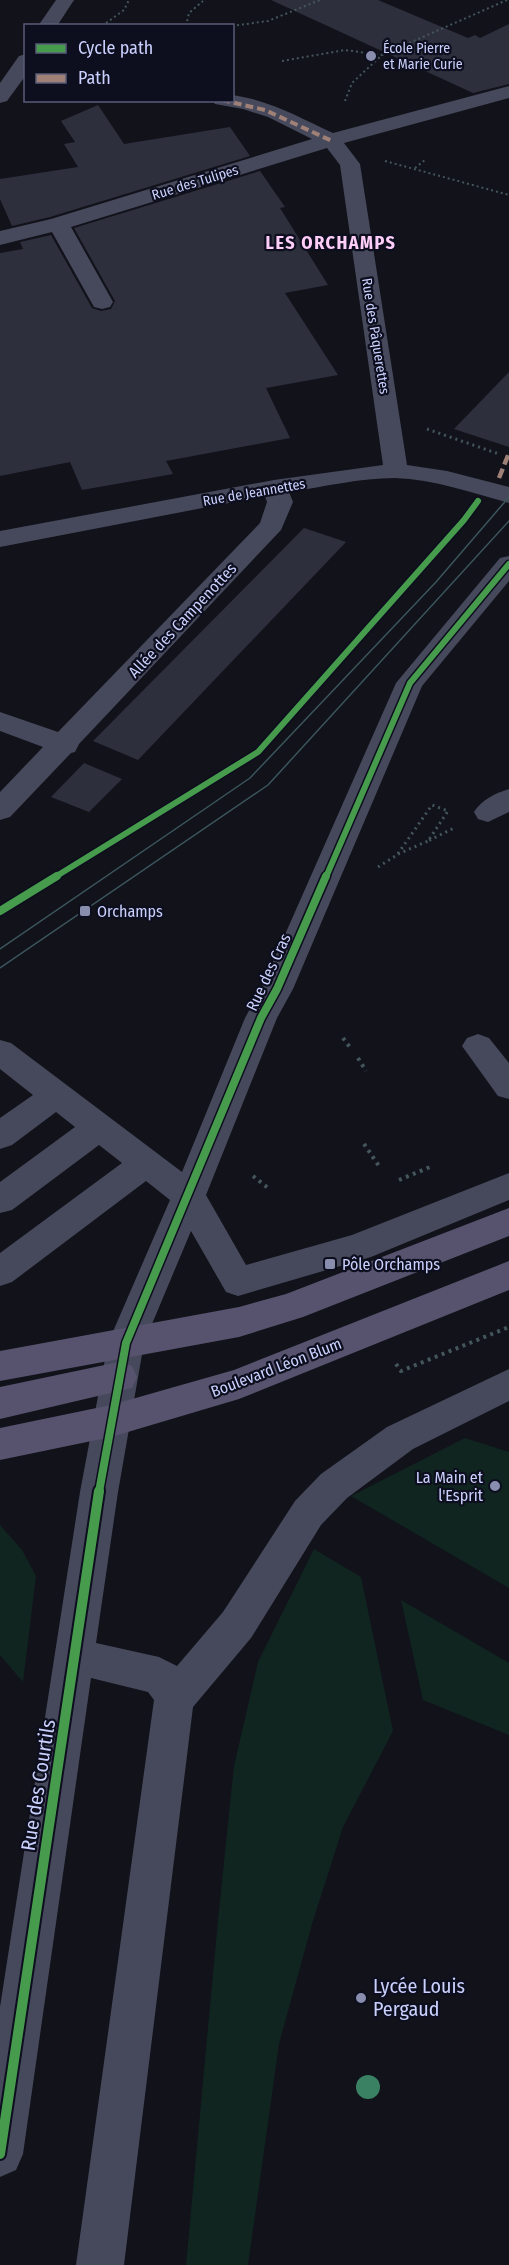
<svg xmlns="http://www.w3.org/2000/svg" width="509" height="2265" font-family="'Fira Sans Condensed',sans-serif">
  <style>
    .green { fill: #102520 }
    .building { fill: #2e2f3d }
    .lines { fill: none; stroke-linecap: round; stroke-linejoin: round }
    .path-far2 { stroke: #44565c; stroke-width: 2; stroke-dasharray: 2 3; stroke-linecap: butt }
    .path-far1 { stroke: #44565c; stroke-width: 3; stroke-dasharray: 2 4; stroke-linecap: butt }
    .path { stroke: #44565c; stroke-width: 4; stroke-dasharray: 3 4.5; stroke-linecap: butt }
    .minor { fill: #46495b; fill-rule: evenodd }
    .major { fill: #57536e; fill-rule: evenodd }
    .tram { stroke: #3c555c; stroke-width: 1.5 }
    .quiet-far1 { stroke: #9e8076; stroke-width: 4; stroke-dasharray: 8 4; stroke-linecap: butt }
    .quiet { stroke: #9e8076; stroke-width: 4.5; stroke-dasharray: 10 4.5; stroke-linecap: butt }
    .cycleway-far2-casing { stroke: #0d0e1e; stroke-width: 9 }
    .cycleway-far1-casing { stroke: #0d0e1e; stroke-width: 11 }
    .cycleway-casing { stroke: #0d0e1e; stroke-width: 14 }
    .cycleway-far2 { stroke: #469c4c; stroke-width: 6 }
    .cycleway-far1 { stroke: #469c4c; stroke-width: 8 }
    .cycleway { stroke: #469c4c; stroke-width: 10 }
    .tree { fill: #398162 }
    .poi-dot { fill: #8a8eae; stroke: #0d0e1e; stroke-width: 2 }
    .labels { text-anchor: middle; stroke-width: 4.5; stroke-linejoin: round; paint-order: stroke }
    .far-poi-label { font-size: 14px; fill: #cbd1fe; stroke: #0d0e1e; text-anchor: start }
    .far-street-label { font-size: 14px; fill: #cbd1fe; stroke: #0d0e1e }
    .street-label { font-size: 16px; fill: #cbd1fe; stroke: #0d0e1e }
    .poi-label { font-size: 16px; fill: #cbd1fe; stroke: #0d0e1e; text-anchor: start }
    .far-district-label { font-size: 18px; font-weight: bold; letter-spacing: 1.5px; fill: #fecdf8; stroke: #0d0e1e }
    .near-street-label { font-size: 20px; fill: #cbd1fe; stroke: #0d0e1e }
    .near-poi-label { font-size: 20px; fill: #cbd1fe; stroke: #0d0e1e; text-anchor: start }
  </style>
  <rect width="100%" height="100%" fill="#11121a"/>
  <!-- green -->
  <g class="green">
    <path d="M465,1438L509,1452V1588L351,1496Z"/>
    <path d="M0,1525L22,1550L36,1576L23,1682L0,1655Z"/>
    <path d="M314,1549L361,1577L393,1731L343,1827L312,1924L279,2044L248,2265H186L218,1920L234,1766L258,1662Z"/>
    <path d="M401,1600L509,1663V1735L423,1700Z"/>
  </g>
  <!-- building -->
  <g class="building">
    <path d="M271,0H378L468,38L475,35L480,38L509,24V84L473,93Z"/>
    <path d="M98,105L124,144L230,127L250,156L50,217L12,226L0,199V179L78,167L64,144L75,142L61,121Z"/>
    <path d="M260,171L285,207L280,208L328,285L285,293L338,375L266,388L290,438L166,461L173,474L82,490L70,462L0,476V253L23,249L20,242L51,235L92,308L101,311L111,309L115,301L74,228Z"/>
    <path d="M509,372V447L454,429Z"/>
    <path d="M304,528L346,542L138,760L93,741Z"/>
    <path d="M84,763L122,779L89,812L51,797Z"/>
  </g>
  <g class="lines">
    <!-- path-far2 -->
    <g class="path-far2">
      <path d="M102,26L124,10L129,0"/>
      <path d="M186,26L189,13L203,1"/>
      <path d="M232,26L268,21L320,0"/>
      <path d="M282,61L345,50L382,55"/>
      <path d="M345,101L352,83L382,55L507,0"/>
      <path d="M385,161L509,195"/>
      <path d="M415,168L425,160"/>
    </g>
    <!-- path-far1 -->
    <g class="path-far1">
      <path d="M427,429L499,454"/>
      <path d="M398,854L428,841"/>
      <path d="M378,867L397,855L432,805L448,811L428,841L454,828"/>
    </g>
    <!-- path -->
    <g class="path">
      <path d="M343,1038L352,1050"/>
      <path d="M358,1058L366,1071"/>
      <path d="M364,1144L379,1166"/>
      <path d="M253,1176L268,1188"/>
      <path d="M399,1180L430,1167"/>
      <path d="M396,1364L401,1371L509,1327"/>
    </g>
    <!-- minor -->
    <g class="minor">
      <path d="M56,0H74L57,26H38Z"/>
      <path d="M26,54V75L7,101L0,103V83L19,56Z"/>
      <path d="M509,86V98L344,143L360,164L407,465L447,471L509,487V503C472,493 434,479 395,478C360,478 323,487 289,492L293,502L281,530L79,744L75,752L71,753L10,817L0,820V792L43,747L0,731V712L58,732L260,523L267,502L265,496L0,547V531L274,480L383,465L340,165L327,148L71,227L113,302L110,307L102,309L94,307L52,232L0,245V231L51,219L312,139L268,117L243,109L215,104L212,100H232V95C269,100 300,118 333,133Z"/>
      <path d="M509,556V581L422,686L293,989L277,1018L206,1195L246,1265L352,1235L509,1173V1200L371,1257L238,1296L226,1292L191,1231L144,1343L118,1492L96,1643L159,1657L177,1666L223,1612L295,1501L321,1474L387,1427L509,1369V1401L413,1449L347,1498L321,1525L251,1638L193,1707L124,2265H76L154,1700L148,1692L91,1678L23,2154L16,2170L0,2177V2007L80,1492L108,1343L170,1200L146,1181L12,1282L0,1286V1253L122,1163L99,1145L12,1210L0,1213V1182L75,1127L56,1112L12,1145L0,1149V1118L33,1095L0,1069V1040L11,1043L182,1172L245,1018L261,989L396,683L500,558Z"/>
      <path d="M509,789V812L488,822L478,819L474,812C481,800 496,793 509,789Z"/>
      <path d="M478,1034L489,1038L509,1063V1099L498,1096L462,1046L467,1038Z"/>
    </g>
    <!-- major -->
    <g class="major">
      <path d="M509,1208V1236L303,1317L239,1337L0,1381V1351L239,1307L286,1294Z"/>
      <path d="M509,1261V1290L239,1399L111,1437L0,1460V1428L111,1405L234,1370Z"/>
      <path d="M119,1362L132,1366L137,1377L132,1388L0,1419V1387Z"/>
    </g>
    <!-- tram -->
    <g class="tram">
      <path d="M0,949L250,778L436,582L509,497"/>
      <path d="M0,968L268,785L509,521"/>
    </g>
    <!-- quiet-far1 -->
    <path class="quiet-far1" d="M222,100L265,110L332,141"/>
    <!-- quiet -->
    <path class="quiet" d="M499,478L509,453"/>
    <defs>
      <g id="cycleway-far2">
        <path d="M55,877L258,752L464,520L478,501"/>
        <path d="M326,877L410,683L509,564"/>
      </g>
      <g id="cycleway-far1">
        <path d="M0,911L57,876"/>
        <path d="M99,1492L126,1343L261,1018L277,989L326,876"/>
      </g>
      <path id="cycleway" d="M0,2154L99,1491"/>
    </defs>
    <!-- cycleway-far2 casing -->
    <use href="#cycleway-far2" class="cycleway-far2-casing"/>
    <!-- cycleway-far1 casing -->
    <use href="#cycleway-far1" class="cycleway-far1-casing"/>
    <!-- cycleway casing -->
    <use href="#cycleway" class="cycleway-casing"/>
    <!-- cycleway-far2 -->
    <use href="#cycleway-far2" class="cycleway-far2"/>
    <!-- cycleway-far1 -->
    <use href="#cycleway-far1" class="cycleway-far1"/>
    <!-- cycleway -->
    <use href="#cycleway" class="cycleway"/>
  </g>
  <!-- trees -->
  <circle class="tree" cx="368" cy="2087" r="12"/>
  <!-- markers -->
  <g class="poi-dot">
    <circle cx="371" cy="56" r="6"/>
    <rect x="79" y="905" width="12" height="12" rx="3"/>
    <rect x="324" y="1258" width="12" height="12" rx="3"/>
    <circle cx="495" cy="1486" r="6"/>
    <circle cx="361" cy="1998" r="6"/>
  </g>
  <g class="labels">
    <!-- far-poi labels -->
    <g class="far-poi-label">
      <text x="383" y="53">École Pierre<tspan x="383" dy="16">et Marie Curie</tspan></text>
    </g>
    <!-- far-street labels -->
    <g class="far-street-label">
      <text transform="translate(195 182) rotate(-17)" y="5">Rue des Tulipes</text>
      <text transform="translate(376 336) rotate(81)" y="5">Rue des Pâquerettes</text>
      <text transform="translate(254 492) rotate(-10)" y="5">Rue de Jeannettes</text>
    </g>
    <!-- street labels -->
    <g class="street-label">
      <text transform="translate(182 620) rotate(-47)" y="6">Allée des Campenottes</text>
      <text transform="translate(268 972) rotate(-65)" y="6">Rue des Cras</text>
      <text transform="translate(276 1367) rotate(-21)" y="6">Boulevard Léon Blum</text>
    </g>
    <!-- poi labels -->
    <g class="poi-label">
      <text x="97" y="917">Orchamps</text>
      <text x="342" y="1270">Pôle Orchamps</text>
      <text x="483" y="1483" text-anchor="end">La Main et<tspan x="483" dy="18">l'Esprit</tspan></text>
    </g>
    <!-- far-district labels -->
    <g class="far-district-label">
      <text x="331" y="249">LES ORCHAMPS</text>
    </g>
    <!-- near-street labels -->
    <g class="near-street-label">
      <text transform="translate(38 1785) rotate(-81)" y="7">Rue des Courtils</text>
    </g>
    <!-- near-poi labels -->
    <g class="near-poi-label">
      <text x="373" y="1993">Lycée Louis<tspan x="373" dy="23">Pergaud</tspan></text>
    </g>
  </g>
  <!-- legend -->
  <rect x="24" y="24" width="210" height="78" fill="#0d0e1e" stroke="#595c78" stroke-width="1.5"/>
  <rect x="36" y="44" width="30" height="9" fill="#469c4c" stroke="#595c78" stroke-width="1.5"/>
  <text x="78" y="54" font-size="18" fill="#cbd1fe">Cycle path</text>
  <rect x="36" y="74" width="30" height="9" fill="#9e8076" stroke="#595c78" stroke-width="1.5"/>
  <text x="78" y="84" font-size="18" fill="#cbd1fe">Path</text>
</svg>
